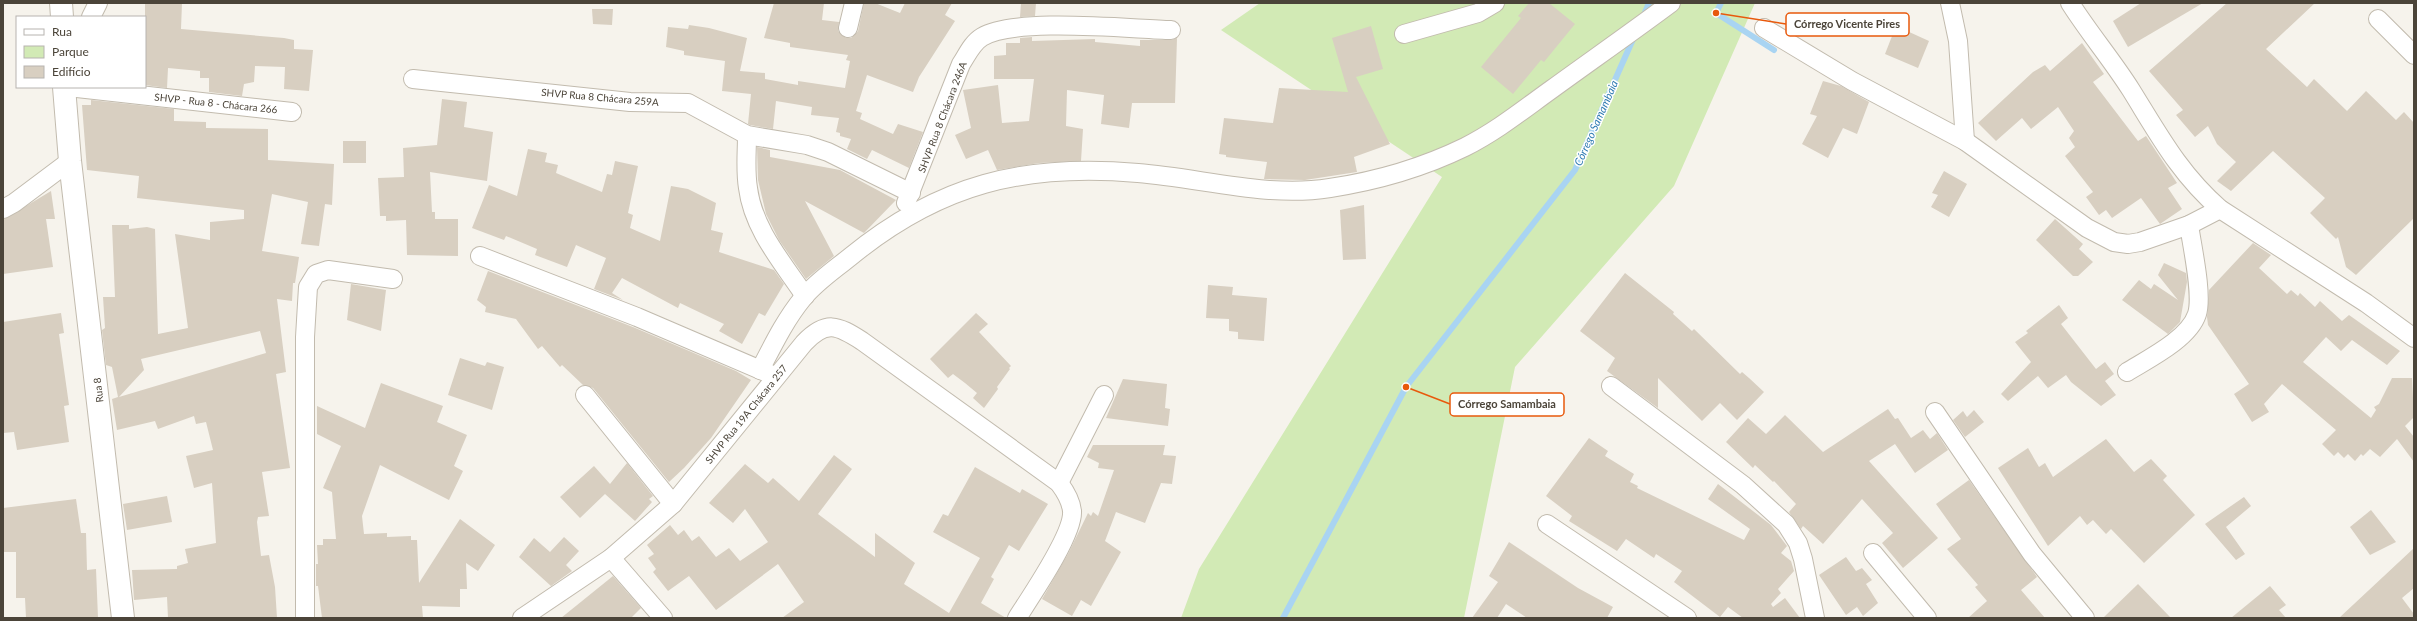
<svg xmlns="http://www.w3.org/2000/svg" width="2417" height="621" font-family="Lato,sans-serif">
  <style>
    .green { fill: #d2eab5 }
    .lines { fill: none; stroke-linecap: round; stroke-linejoin: round }
    .stream { stroke: #a9d4f2; stroke-width: 6 }
    .building { fill: #d8cfc1; fill-rule: evenodd }
    .minor-casing { stroke: #c2bbae; stroke-width: 20 }
    .tertiary-casing { stroke: #c2bbae; stroke-width: 24 }
    .minor { stroke: #fff; stroke-width: 18 }
    .tertiary { stroke: #fff; stroke-width: 22 }
    .labels { text-anchor: middle; stroke-width: 3; stroke-linejoin: round; paint-order: stroke }
    .street-label { font-size: 10px; fill: #4b4439; stroke: #fff }
    .water-label { font-size: 11px; font-style: italic; fill: #2e7ab2; stroke: #fff }
    .leader { fill: none; stroke: #e8590c; stroke-width: 1.5 }
    .callout-dot { fill: #e8590c; stroke: #fff; stroke-width: 1.5 }
    .callout { fill: #fff; stroke: #e8590c; stroke-width: 1.5 }
    .callout-label { font-size: 11px; text-anchor: middle; font-weight: bold; fill: #4b4439 }
  </style>
  <rect width="100%" height="100%" fill="#f6f3ec"/>
  <!-- green -->
  <path class="green" d="M1260,3H1755L1674,186L1515,367L1464,618H1181L1199,569L1442,177L1221,30Z"/>
  <g class="lines">
    <!-- stream -->
    <g class="stream">
      <path d="M1721,3L1716,13L1774,50"/>
      <path d="M1643,17L1649,3"/>
      <path d="M1283,618L1406,387L1575,170L1634,37"/>
    </g>
  </g>
  <!-- building -->
  <g class="building">
    <path d="M145,3H182L181,29L284,38L294,40V49L313,50L309,91L284,89L285,67L255,66L254,82L244,84L242,96L209,92V78H200V71L168,68L167,88L145,85Z"/>
    <path d="M774,3H824L822,20L839,22L838,31L846,38H851L858,31L864,3H875L900,13L905,3H952L945,15L955,21L919,77L913,92L867,75L856,111L862,113L860,119L893,134L898,124L923,132L909,168L872,150L867,159L847,149L851,139L840,136V133L836,132L839,118L811,115L812,107L776,101L773,129L750,125L748,124L751,94L722,91L725,61L684,55V51L666,47L668,27L688,29L689,25L709,28L747,38L740,71L765,73V79L798,85V81L845,88L850,61L846,60L848,55L790,47V43L764,38Z"/>
    <path d="M1021,3H1036L1035,16L1020,17Z"/>
    <path d="M1529,3H1549L1575,24L1544,62L1541,60L1513,94L1481,67L1521,18L1518,16Z"/>
    <path d="M2141,3H2203L2128,47L2113,21Z"/>
    <path d="M2227,3H2315L2266,49L2307,87L2314,79L2347,111L2366,91L2396,120L2404,112L2414,123V218L2356,275L2346,267L2338,237L2336,239L2310,213L2325,198L2273,151L2231,191L2217,181L2236,162L2217,144L2208,126L2195,137L2176,115L2183,110L2149,71Z"/>
    <path d="M592,9H613L612,25L593,24Z"/>
    <path d="M1371,26L1383,69L1356,77L1390,144L1354,157L1357,172L1305,180L1264,179L1267,162L1226,157V155L1219,154L1224,118L1273,123L1279,88L1348,92L1332,38Z"/>
    <path d="M1896,26L1929,41L1918,68L1885,54Z"/>
    <path d="M1032,37V41L1095,39V42L1140,46V40H1171L1177,38L1175,103H1132L1129,128L1101,124L1104,95L1067,90L1066,126L1083,129L1081,161L1039,163L997,170L988,150L966,159L955,135L971,128L963,90L998,85L1002,123L1029,121L1034,79H994V56L1006,55V43H1020V38Z"/>
    <path d="M2082,43L2104,74L2093,82L2138,141L2146,136L2177,183L2168,188L2182,209L2160,224L2141,198L2112,218L2106,210L2099,215L2086,197L2093,192L2065,156L2075,147L2069,138L2074,131L2058,107L2031,129L2022,118L1996,141L1978,123L2033,72L2045,65L2050,71Z"/>
    <path d="M1823,81L1841,86L1869,102L1857,134L1843,128L1828,158L1802,144L1817,116L1810,114Z"/>
    <path d="M442,99L467,102L464,127L493,132L487,181L430,172L432,212H435V219H458V256L407,255L406,220L386,221V216H380L378,178L404,177L403,148L437,145Z"/>
    <path d="M91,100L174,109V121L206,122V128L268,129V160L334,164L332,205L325,204L319,246L301,244L308,202L272,194L262,251L299,257L295,283H293L292,301L277,299L286,372L276,374L290,468L262,472L269,516L258,517L257,522L261,556L269,555L275,587L277,618H168L167,597L134,600L132,570L177,569V566L188,563L185,549L216,543L212,483L194,488L186,456L213,450L206,422L196,424L194,416L158,429L155,421L117,430L112,399L118,397L112,367L106,365L102,330L105,328L103,297H115L112,225H129V229L147,227L155,229L158,334L188,328L175,234L210,240V222L244,219V210L137,198L139,176L87,170L82,105H91ZM260,331L266,353L119,397L144,370L141,359Z"/>
    <rect x="343" y="141" width="23" height="22"/>
    <path d="M757,147L770,150V157L840,170L896,200L864,233L805,201L834,256L806,279L779,240L766,214L758,180Z"/>
    <path d="M528,149L547,153L545,162L558,165L556,173L602,192L607,174L612,175L615,161L638,166L628,213L633,215L630,228L660,241L671,186L688,189L716,203L711,230L723,233L719,252L774,270L784,284L765,316L759,313L742,344L719,331L724,324L680,303L678,308L622,278L612,293L623,300L594,289L606,258L576,245L567,267L535,255L537,249L506,236L504,240L472,228L489,185L517,196Z"/>
    <path d="M1944,171L1967,184L1949,217L1931,207L1938,195L1932,193Z"/>
    <path d="M51,191L55,219H46L53,267L3,274V220Z"/>
    <path d="M1364,205L1366,259L1343,260L1340,210Z"/>
    <path d="M2055,219L2083,244L2079,249L2093,262L2078,276H2073L2036,240Z"/>
    <path d="M2253,243L2271,255L2259,268L2287,294L2291,290L2298,296L2300,293L2315,307L2320,301L2342,321L2349,315L2400,351L2387,365L2352,340L2341,351L2326,337L2303,362L2371,418L2376,410L2374,407L2379,404L2392,378H2412L2414,417L2405,426L2414,437V462L2397,439L2380,457L2370,449L2363,456L2361,454L2355,461L2348,454L2344,458L2338,452L2334,456L2322,444L2336,430L2282,384L2264,404L2269,412L2252,422L2234,394L2249,384L2208,325L2207,317L2209,290Z"/>
    <path d="M2164,263L2186,273L2187,282L2180,322L2168,334L2122,300L2139,280L2151,289L2154,284L2178,300L2158,275Z"/>
    <path d="M488,271L633,327L736,371L751,380L711,438L684,468L669,482L593,388L583,385L562,365L560,367L542,346L538,349L516,319L485,312L486,307L477,300Z"/>
    <path d="M1625,273L1674,312L1673,314L1692,331L1694,329L1740,374L1742,372L1749,378L1764,392L1737,420L1720,403L1702,421L1658,378V408L1607,371L1615,358L1580,331Z"/>
    <path d="M351,284L386,290L381,331L347,320Z"/>
    <path d="M1208,285L1233,287L1232,295L1267,298L1264,341L1238,339V332L1229,331V319L1206,318Z"/>
    <path d="M2059,305L2068,318L2061,324L2096,369L2105,362L2114,374L2105,381L2116,395L2101,406L2071,382L2066,375L2048,388L2038,376L2008,401L2001,394L2031,362L2015,342L2028,333L2026,331Z"/>
    <path d="M61,313L64,333L59,334L69,405L64,406L69,442L17,450L14,432L3,433V322Z"/>
    <path d="M976,313L988,324L979,332L1011,366L1009,368L1010,369L997,387L998,389L984,408L973,398L977,393L965,383L953,374L948,378L930,359Z"/>
    <path d="M460,358L485,366L487,362L504,367L492,410L448,395Z"/>
    <path d="M1123,379L1167,384L1165,408L1170,409L1168,426L1106,418Z"/>
    <path d="M381,383L443,406L437,422L467,435L454,466L463,471L449,500L380,465L362,516L364,534L387,533V537L411,536V540H417L419,583L460,519L495,545L478,571L466,563L467,589H460V607L422,606L423,618H322L318,586H316V564H318L317,545H323V539H336L332,492L323,488L341,446L317,434V406L365,428Z"/>
    <path d="M1888,409L1895,419L1898,418L1911,438L1923,430L1930,439L1937,433L1948,450L1915,473L1895,444L1869,461L1938,538L1903,568L1882,543L1893,533L1862,499L1823,544L1803,526L1801,529L1789,512L1796,504L1774,481L1773,482L1755,465L1753,468L1726,442L1748,418L1766,434L1785,415L1823,452Z"/>
    <path d="M1974,410L1984,422L1965,437L1953,420L1963,411L1967,417Z"/>
    <path d="M1589,438L1608,451L1605,456L1634,474L1630,482L1638,486L1637,488L1744,540L1750,529L1708,499L1718,484L1771,525L1787,546L1781,553L1791,561L1794,571L1778,589L1781,593L1771,604L1773,607L1785,598L1800,618H1743L1728,607L1720,617L1674,582L1682,571L1656,554L1654,558L1626,539L1617,551L1569,521L1572,516L1546,496Z"/>
    <path d="M2106,439L2134,472L2151,459L2167,476L2163,480L2195,515L2144,563L2111,529L2106,534L2093,520L2087,525L2080,516L2048,546L1998,468L2028,448L2039,467L2045,463L2053,477Z"/>
    <path d="M1093,445H1165L1163,455L1176,456L1172,484L1161,483L1145,523L1116,512L1105,541L1121,552L1091,606L1081,600L1072,616L1042,599L1068,554L1088,513L1091,516L1093,512L1098,516L1114,470L1098,468L1099,463L1087,457Z"/>
    <path d="M834,455L852,469L818,514L875,557V533L915,563L904,584L949,613L980,558L933,532L943,514L948,516L975,467L1020,493L1022,489L1048,504L1019,551L1009,545L991,577L994,579L981,603L1006,618H782L804,602L778,564L716,610L689,576L668,591L653,572L656,569L648,558L654,554L647,545L670,525L678,535L684,530L692,541L699,536L716,557L729,548L740,561L768,542L745,509L733,523L709,503L745,464L768,483L773,478L799,501Z"/>
    <path d="M627,463L653,496L649,499L652,502L635,521L605,494L580,518L560,497L594,466L610,484Z"/>
    <path d="M1969,480L2037,577L2021,590L2045,618H1968L1987,601L1975,587L1978,585L1947,549L1961,539L1936,504Z"/>
    <path d="M167,496L172,522L127,530L123,504Z"/>
    <path d="M2244,497L2251,506L2226,527L2245,554L2236,560L2205,524Z"/>
    <path d="M76,499L81,533H86L87,570L96,569L98,618H26L25,598H16V552H3V508Z"/>
    <path d="M2371,510L2396,542L2370,555L2350,527Z"/>
    <path d="M564,537L579,551L566,565L572,571L551,586L519,557L534,538L550,552Z"/>
    <path d="M1509,542L1578,588L1613,607L1607,618H1527L1506,604L1497,618H1472L1498,582L1489,576Z"/>
    <path d="M2414,548V588L2402,598L2414,614V618H2339Z"/>
    <path d="M1846,557L1856,571L1862,568L1872,580L1866,584L1878,603L1863,616L1857,607L1846,615L1819,575Z"/>
    <path d="M613,576L641,608L631,618H561Z"/>
    <path d="M2138,584L2171,618H2103Z"/>
    <path d="M2270,586L2286,605L2279,610L2286,618H2231Z"/>
  </g>
  <g class="lines">
    <defs>
      <g id="minor">
        <path d="M1950,3L1958,41L1965,141"/>
        <path d="M2070,3C2089,33 2112,60 2131,90C2159,135 2179,173 2220,209L2366,303L2414,338"/>
        <path d="M91,17L98,3"/>
        <path d="M2378,19L2414,55"/>
        <path d="M848,28L854,3"/>
        <path d="M1764,28L1852,81L1965,141L2087,228L2114,242L2128,244L2140,242L2189,225L2220,209"/>
        <path d="M1404,34L1478,13L1495,3"/>
        <path d="M413,79L630,102L688,103L747,135L807,145L828,152L911,193"/>
        <path d="M68,87L292,112"/>
        <path d="M747,135C747,153 745,170 748,188C753,229 783,263 805,296"/>
        <path d="M906,203L961,64C967,55 972,43 982,37C1014,17 1129,29 1171,30"/>
        <path d="M3,209L14,203L70,161"/>
        <path d="M480,256L637,317L770,374"/>
        <path d="M760,370C773,345 785,320 803,298C816,282 834,270 850,257C939,184 1024,163 1138,173C1202,178 1266,198 1330,188C1376,181 1424,167 1465,147C1497,131 1524,109 1552,89C1592,60 1632,32 1671,3"/>
        <path d="M2127,372C2148,359 2189,339 2197,314C2203,295 2192,246 2189,225"/>
        <path d="M1611,386L1743,485L1786,524L1798,543L1803,559L1815,618"/>
        <path d="M585,395L673,504"/>
        <path d="M1935,412L2032,554L2085,618"/>
        <path d="M1059,483L1104,395"/>
        <path d="M1547,524L1687,618"/>
        <path d="M1873,553L1927,618"/>
        <path d="M611,558L663,618"/>
        <path d="M305,618V337L308,287L316,274L328,270L393,279"/>
        <path d="M522,618L611,558L673,504L804,343C826,320 837,325 862,341L1059,483C1065,491 1071,500 1072,511C1074,534 1031,596 1017,618"/>
      </g>
      <g id="tertiary">
        <path d="M61,3L62,17"/>
        <path d="M64,87L70,161L123,618"/>
      </g>
    </defs>
    <!-- minor casing -->
    <use href="#minor" class="minor-casing"/>
    <!-- tertiary casing -->
    <use href="#tertiary" class="tertiary-casing"/>
    <!-- minor -->
    <use href="#minor" class="minor"/>
    <!-- tertiary -->
    <use href="#tertiary" class="tertiary"/>
  </g>
  <g class="labels">
    <!-- street labels -->
    <g class="street-label">
      <text transform="translate(600 97) rotate(5)" y="4">SHVP Rua 8 Chácara 259A</text>
      <text transform="translate(216 103) rotate(6)" y="4">SHVP - Rua 8 - Chácara 266</text>
      <text transform="translate(942 117) rotate(-69)" y="4">SHVP Rua 8 Chácara 246A</text>
      <text transform="translate(98 390) rotate(-97)" y="4">Rua 8</text>
      <text transform="translate(746 414) rotate(-51)" y="4">SHVP Rua 19A Chácara 257</text>
    </g>
    <!-- water labels -->
    <g class="water-label">
      <text transform="translate(1596 123) rotate(-66)" y="4">Córrego Samambaia</text>
    </g>
  </g>
  <!-- callouts -->
  <path class="leader" d="M1716 13L1786 24M1406 387L1450 404"/>
  <g class="callout-dot">
    <circle cx="1716" cy="13" r="4"/>
    <circle cx="1406" cy="387" r="4"/>
  </g>
  <g class="callout">
    <rect x="1786" y="13" width="123" height="23" rx="4"/>
    <rect x="1450" y="393" width="114" height="23" rx="4"/>
  </g>
  <g class="callout-label">
    <text x="1847" y="28">Córrego Vicente Pires</text>
    <text x="1507" y="408">Córrego Samambaia</text>
  </g>
  <!-- border -->
  <rect width="2417" height="621" fill="none" stroke="#4b4439" stroke-width="8"/>
  <!-- legend -->
  <rect x="16" y="16" width="130" height="72" fill="#ffffff" stroke="#b7b4b0"/>
  <rect x="24" y="29" width="20" height="6" fill="#ffffff" stroke="#b7b4b0"/>
  <text x="52" y="36" font-size="12" fill="#4b4439">Rua</text>
  <rect x="24" y="46" width="20" height="12" fill="#d2eab5" stroke="#b7b4b0"/>
  <text x="52" y="56" font-size="12" fill="#4b4439">Parque</text>
  <rect x="24" y="66" width="20" height="12" fill="#d8cfc1" stroke="#b7b4b0"/>
  <text x="52" y="76" font-size="12" fill="#4b4439">Edifício</text>
</svg>
